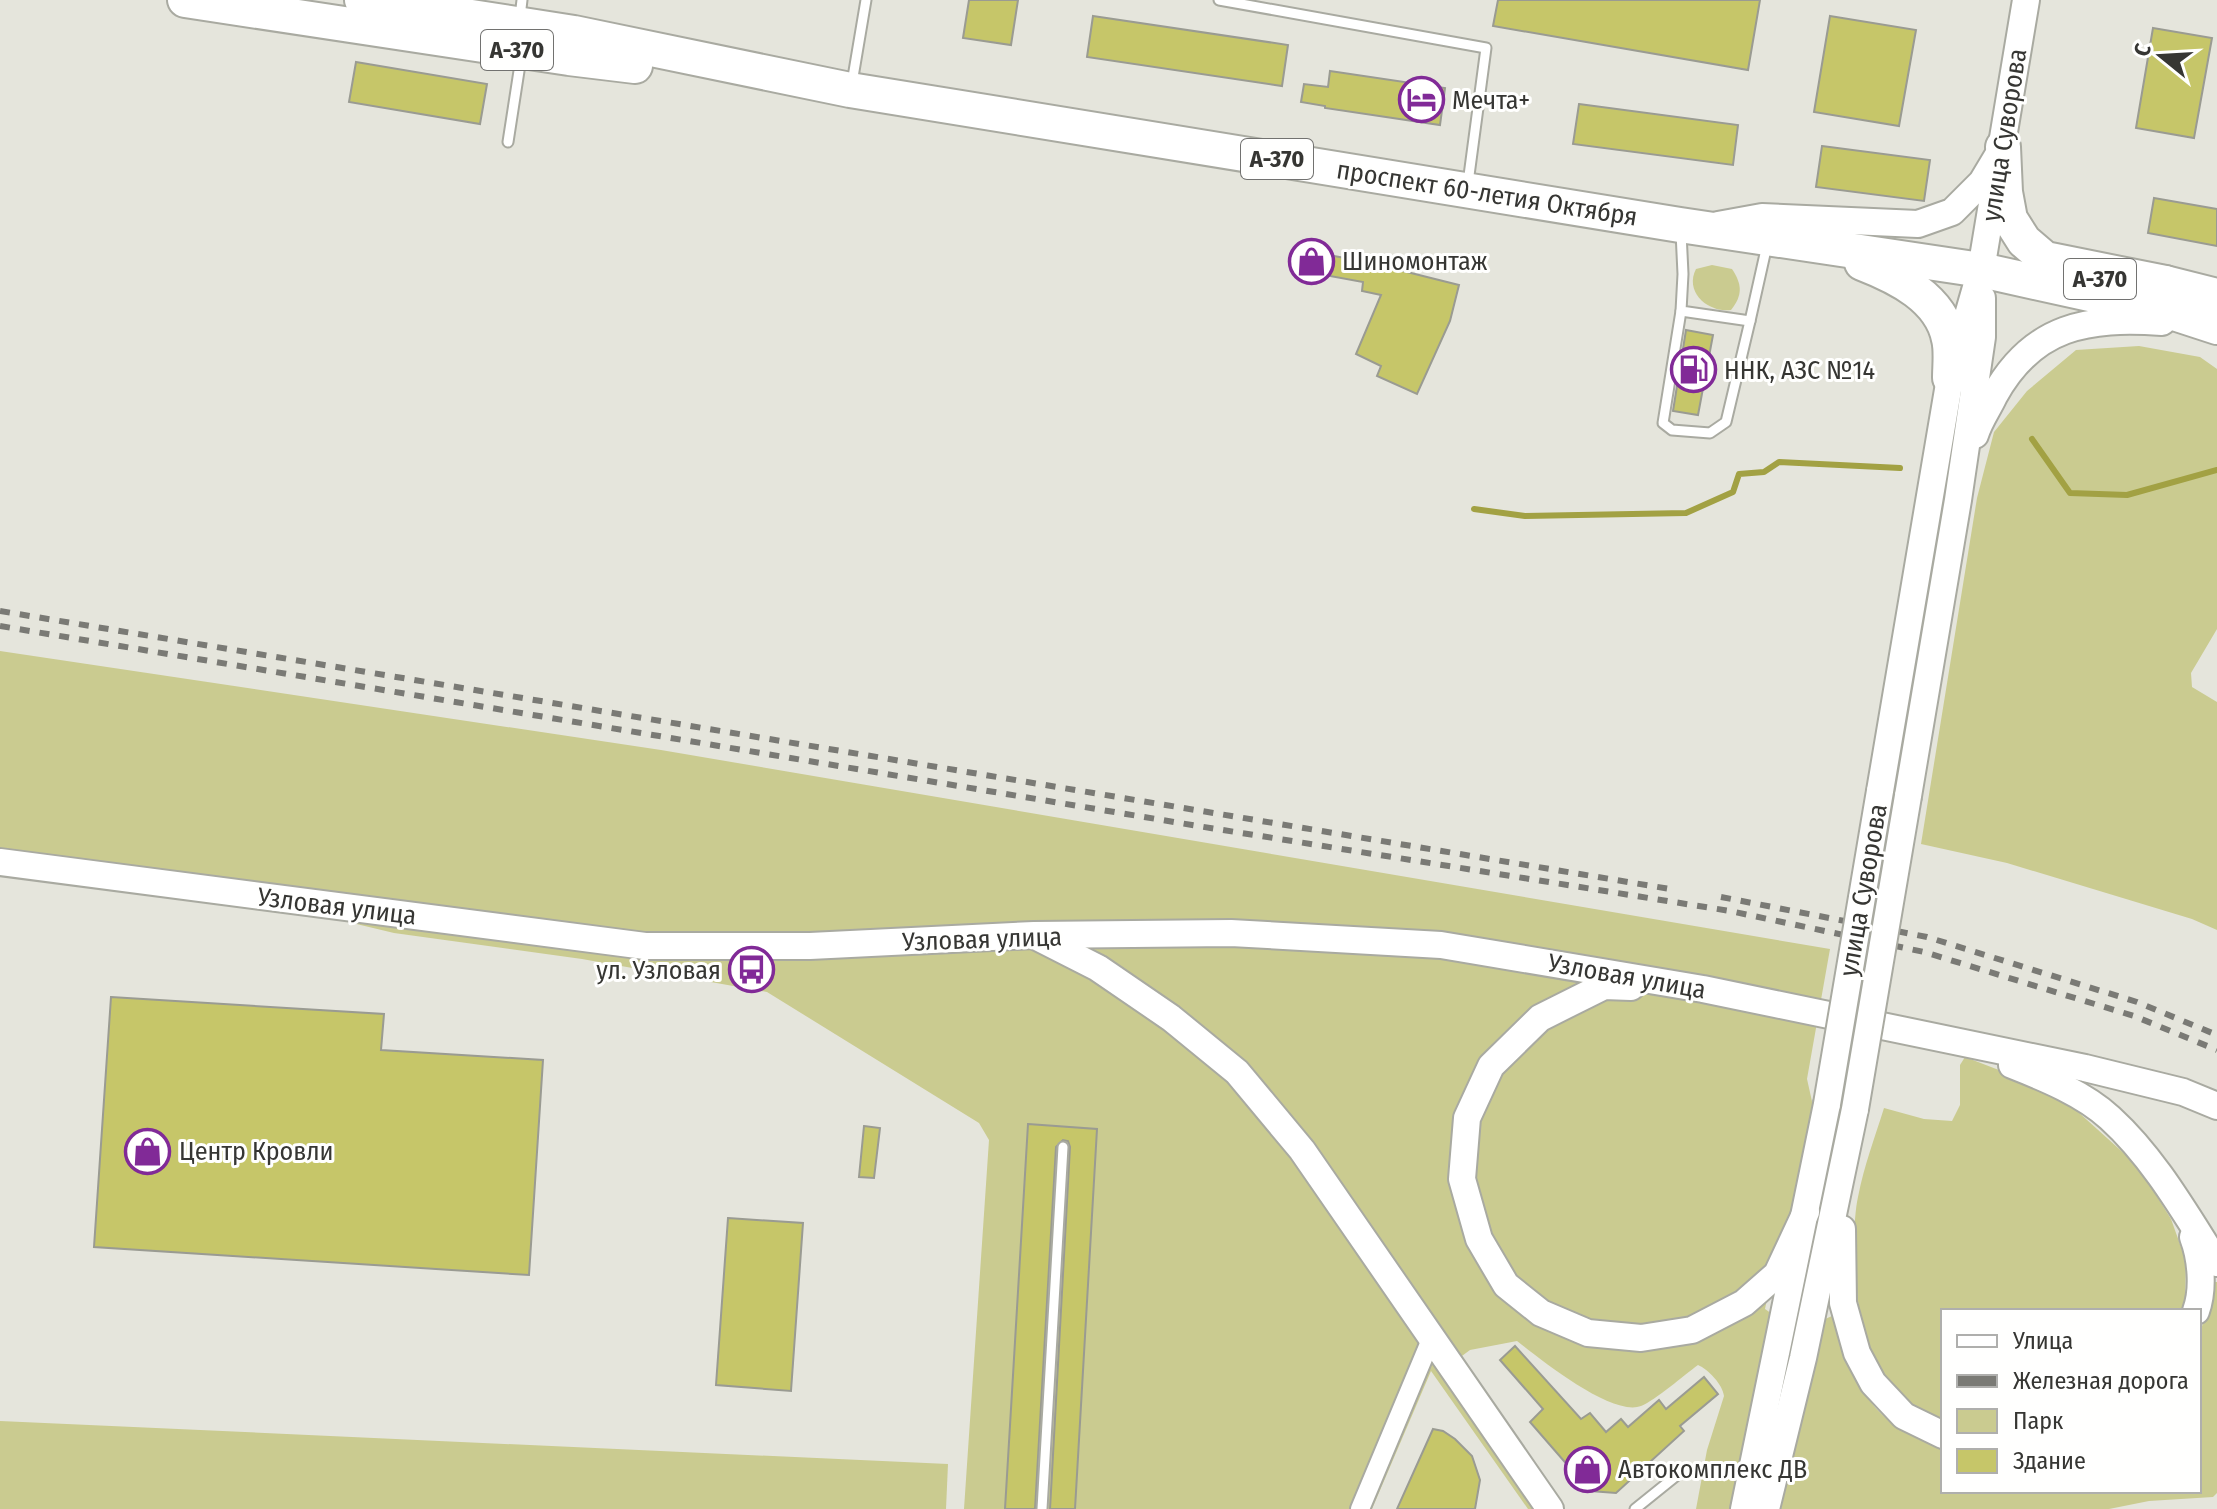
<svg xmlns="http://www.w3.org/2000/svg" width="2217" height="1509" font-family="'Fira Sans Condensed',sans-serif">
  <style>
    .green { fill: #cacb90 }
    .lines { fill: none; stroke-linecap: round; stroke-linejoin: round }
    .stream { stroke: #a2a143; stroke-width: 6 }
    .building { fill: #c6c669; stroke: #9a9b92; stroke-width: 2 }
    .lane-casing { stroke: #a9aaa1; stroke-width: 13 }
    .street-casing { stroke: #a9aaa1; stroke-width: 22 }
    .secondary-casing { stroke: #a9aaa1; stroke-width: 30 }
    .highway-casing { stroke: #a9aaa1; stroke-width: 38 }
    .lane { stroke: #fff; stroke-width: 9 }
    .street { stroke: #fff; stroke-width: 18 }
    .secondary { stroke: #fff; stroke-width: 26 }
    .highway { stroke: #fff; stroke-width: 34 }
    .rail { stroke: #7a7a75; stroke-width: 6; stroke-dasharray: 10 10; stroke-linecap: butt }
    .secondary-bridge-casing { stroke: #a9aaa1; stroke-width: 30; stroke-linecap: butt }
    .secondary-bridge { stroke: #fff; stroke-width: 26 }
    .labels { text-anchor: middle; stroke-width: 6; stroke-linejoin: round; paint-order: stroke }
    .shield { fill: #fffffe; stroke: #727270; stroke-width: 2 }
    .shield-label { font-size: 24px; font-weight: bold; fill: #363633 }
    .poi-label { font-size: 26px; fill: #363633; stroke: #fffffe; text-anchor: start }
    .street-label { font-size: 26px; fill: #363633; stroke: #fffffe }
  </style>
  <rect width="100%" height="100%" fill="#e5e5dc"/>
  <!-- green -->
  <g class="green">
    <path d="M1712,265L1732,269C1742,284 1743,295 1731,310C1708,313 1684,292 1696,269Z"/>
    <path d="M2139,346L2200,357L2217,369V629L2191,673L2192,687L2217,702V930L2192,919L2007,863L1921,844L1977,498L1994,432L2027,391L2076,350Z"/>
    <path d="M0,651L661,750L1830,949L1807,1079L1813,1106L1798,1203L1777,1251L1765,1309L1775,1316L1731,1509H1696L1707,1450L1724,1396C1723,1385 1708,1369 1698,1365C1684,1375 1656,1400 1641,1406C1612,1417 1540,1359 1517,1341L1470,1350L1451,1364L1550,1509H1528L1431,1371L1372,1509H964L989,1140L979,1123L767,992L582,959L394,933L85,859L0,849Z"/>
    <path d="M1965,1057L2056,1092L2138,1166L2171,1219L2186,1261L2185,1311H1943V1422C1915,1412 1885,1382 1872,1356C1855,1323 1850,1233 1858,1197C1864,1166 1875,1137 1884,1108L1924,1119L1952,1121L1960,1105V1065Z"/>
    <path d="M2210,1282H2217V1493L2213,1497L2149,1501L2109,1509H1781L1823,1320L1832,1316C1845,1357 1862,1408 1903,1430C1915,1436 1930,1441 1943,1446V1491H2199V1335L2210,1303Z"/>
    <path d="M0,1421L948,1464L946,1509H0Z"/>
  </g>
  <g class="lines">
    <!-- stream -->
    <g class="stream">
      <path d="M2032,439L2070,493L2127,495L2217,470"/>
      <path d="M1474,509L1525,516L1686,513L1733,492L1739,474L1764,472L1779,462L1900,468"/>
    </g>
  </g>
  <!-- building -->
  <g class="building">
    <path d="M969,0H1018L1011,45L963,38Z"/>
    <path d="M1498,0H1760L1748,70L1493,26Z"/>
    <path d="M1093,16L1288,45L1282,86L1087,57Z"/>
    <path d="M1830,16L1916,30L1899,126L1814,112Z"/>
    <path d="M2153,28L2212,38L2194,138L2136,128Z"/>
    <path d="M356,62L487,84L480,124L349,102Z"/>
    <path d="M1330,71L1445,88L1440,125L1325,108V106L1301,102L1304,84L1328,87Z"/>
    <path d="M1579,104L1738,125L1733,165L1573,144Z"/>
    <path d="M1822,146L1930,160L1924,201L1816,187Z"/>
    <path d="M2154,198L2217,209V246L2148,233Z"/>
    <path d="M1323,254L1367,262L1459,285L1450,321L1417,394L1377,376L1381,366L1356,354L1381,295L1362,291L1363,282L1319,274Z"/>
    <path d="M1686,330L1713,335L1698,415L1673,411Z"/>
    <path d="M111,997L384,1014L381,1050L543,1060L529,1275L94,1247Z"/>
    <path d="M1028,1124L1097,1129L1075,1509H1050L1070,1147L1068,1141L1063,1140L1056,1147L1035,1509H1005Z"/>
    <path d="M864,1126L880,1128L874,1178L859,1177Z"/>
    <path d="M728,1218L803,1223L791,1391L716,1385Z"/>
    <path d="M1515,1346L1581,1419L1590,1413L1606,1432L1621,1419L1628,1427L1659,1400L1666,1409L1704,1377L1718,1394L1680,1426L1684,1431L1616,1493L1590,1491L1530,1422L1543,1409L1500,1360Z"/>
    <path d="M1433,1429L1443,1431L1455,1439L1472,1456L1480,1480L1475,1509H1397Z"/>
  </g>
  <g class="lines">
    <defs>
      <g id="lane">
        <path d="M1219,0L1486,48L1468,183"/>
        <path d="M520,17L522,0"/>
        <path d="M852,83L866,0"/>
        <path d="M508,142L521,58"/>
        <path d="M1681,232L1683,274L1681,311L1750,321L1767,245"/>
        <path d="M1681,311L1663,423L1672,430L1710,433L1726,422L1750,321"/>
        <path d="M1042,1509L1063,1147"/>
        <path d="M1635,1509L1676,1476"/>
      </g>
      <path id="street" d="M1360,1509L1432,1337"/>
      <g id="secondary">
        <path d="M1718,225L1762,217L1918,224L1952,212L1982,182L1997,157"/>
        <path d="M1975,435C1979,421 1988,409 1994,396C2033,325 2088,317 2162,322"/>
        <path d="M1880,791L1950,378L1981,270L2026,0"/>
        <path d="M1908,796L1958,500L1982,337V298"/>
        <path d="M0,862L645,946H810L1034,935L1231,933L1441,945L1703,989L2085,1068L2183,1092L2217,1106"/>
        <path d="M1037,937L1098,968L1171,1018L1237,1072L1302,1150L1550,1509"/>
        <path d="M1631,987L1604,986L1540,1018L1491,1066L1467,1118L1462,1179L1479,1239L1506,1285L1541,1313L1588,1333L1641,1338L1692,1330L1744,1303L1777,1274L1806,1212"/>
        <path d="M2012,1065C2045,1078 2084,1094 2110,1118C2154,1158 2185,1213 2217,1263"/>
        <path d="M1842,1229L1843,1303L1857,1353L1873,1383L1904,1416L1943,1435"/>
        <path d="M2193,1237C2201,1258 2204,1289 2196,1311"/>
        <path d="M1744,1509L1827,1104"/>
        <path d="M1766,1509L1803,1358L1855,1109"/>
      </g>
      <g id="highway">
        <path d="M185,0L569,58L635,66"/>
        <path d="M362,0L574,33L850,90L1680,225L1981,270L2171,312L2217,327"/>
        <path d="M2003,147L2005,192L2010,219L2024,241L2045,259L2165,283"/>
        <path d="M1862,263C1898,277 1941,298 1949,339C1952,351 1950,366 1950,378"/>
        <path d="M2141,282L2165,283L2217,296"/>
      </g>
    </defs>
    <!-- lane casing -->
    <use href="#lane" class="lane-casing"/>
    <!-- street casing -->
    <use href="#street" class="street-casing"/>
    <!-- secondary casing -->
    <use href="#secondary" class="secondary-casing"/>
    <!-- highway casing -->
    <use href="#highway" class="highway-casing"/>
    <!-- lane -->
    <use href="#lane" class="lane"/>
    <!-- street -->
    <use href="#street" class="street"/>
    <!-- secondary -->
    <use href="#secondary" class="secondary"/>
    <!-- highway -->
    <use href="#highway" class="highway"/>
    <!-- rail -->
    <g class="rail">
      <path d="M0,611L1670,889"/>
      <path d="M0,626L1198,826L1730,911L1924,952L2134,1016L2217,1050"/>
      <path d="M1721,897L1927,937L2137,1002L2217,1035"/>
    </g>
    <defs>
      <g id="secondary-bridge">
        <path d="M1827,1104L1880,791"/>
        <path d="M1855,1109L1908,796"/>
      </g>
    </defs>
    <!-- secondary-bridge casing -->
    <use href="#secondary-bridge" class="secondary-bridge-casing"/>
    <!-- secondary-bridge -->
    <use href="#secondary-bridge" class="secondary-bridge"/>
  </g>
  <!-- icons -->
  <defs>
    <symbol id="hotel-ring" viewBox="-11 -11 22 22"><circle r="9.5" fill="#fffffe" stroke="#812a97" stroke-width="1.5"/><path d="M-6-4.5h1.5V1H6V5H4.5V3h-9V5H-6ZM-4 0a1.8 1.8 0 1 1 3.6 0ZM.5 0V-2.5h3Q6-2.5 6 0Z" fill="#812a97"/></symbol>
    <symbol id="shop-ring" viewBox="-11 -11 22 22"><circle r="9.5" fill="#fffffe" stroke="#812a97" stroke-width="1.5"/><path d="M-5-2.5h2.3a2.7 3.5 0 0 1 5.4 0H5L5.5 6h-11ZM-1.5-2.5h3a1.5 2.3 0 0 0-3 0Z" fill="#812a97"/></symbol>
    <symbol id="fuel-ring" viewBox="-11 -11 22 22"><circle r="9.5" fill="#fffffe" stroke="#812a97" stroke-width="1.5"/><path d="M-5.5-6h7V0h2V4h1.3V-2.5L3-4.5l.8-.8L6-3V5H2.5V1h-1V6h-7ZM-4.2-4.7v3.2H.2V-4.7Z" fill="#812a97"/></symbol>
    <symbol id="bus-ring" viewBox="-11 -11 22 22"><circle r="9.5" fill="#fffffe" stroke="#812a97" stroke-width="1.5"/><path d="M-5-6H5V4H4V6H2V4H-2V6H-4V4H-5ZM-3.5-4V0h7V-4ZM-3.5 1.2v1.5H-2V1.2ZM2 1.2v1.5H3.5V1.2Z" fill="#812a97"/></symbol>
  </defs>
  <g fill-rule="evenodd">
    <use href="#hotel-ring" x="1396" y="74" width="51" height="51"/>
    <use href="#shop-ring" x="1286" y="236" width="51" height="51"/>
    <use href="#fuel-ring" x="1668" y="344" width="51" height="51"/>
    <use href="#bus-ring" x="726" y="944" width="51" height="51"/>
    <use href="#shop-ring" x="122" y="1126" width="51" height="51"/>
    <use href="#shop-ring" x="1562" y="1444" width="51" height="51"/>
  </g>
  <g class="labels">
    <!-- shield labels -->
    <g class="shield">
      <rect x="481" y="30" width="72" height="40" rx="6"/>
      <rect x="1241" y="139" width="72" height="40" rx="6"/>
      <rect x="2064" y="259" width="72" height="40" rx="6"/>
    </g>
    <g class="shield-label">
      <text x="517" y="58">А-370</text>
      <text x="1277" y="167">А-370</text>
      <text x="2100" y="287">А-370</text>
    </g>
    <!-- poi labels -->
    <g class="poi-label">
      <text x="1452" y="109">Мечта+</text>
      <text x="1342" y="270">Шиномонтаж</text>
      <text x="1724" y="379">ННК, АЗС №14</text>
      <text x="721" y="979" text-anchor="end">ул. Узловая</text>
      <text x="179" y="1160">Центр Кровли</text>
      <text x="1618" y="1478">Автокомплекс ДВ</text>
    </g>
    <!-- street labels -->
    <g class="street-label">
      <text transform="translate(2004 135) rotate(-81)" y="9">улица Суворова</text>
      <text transform="translate(1487 193) rotate(9)" y="9">проспект 60-летия Октября</text>
      <text transform="translate(1863 890) rotate(-80)" y="9">улица Суворова</text>
      <text transform="translate(337 906) rotate(7)" y="9">Узловая улица</text>
      <text transform="translate(982 939) rotate(-2)" y="9">Узловая улица</text>
      <text transform="translate(1627 976) rotate(10)" y="9">Узловая улица</text>
    </g>
  </g>
  <!-- legend -->
  <rect x="1941" y="1309" width="260" height="184" fill="#fffffe" stroke="#afafad" stroke-width="2"/>
  <rect x="1957" y="1335" width="40" height="12" fill="#ffffff" stroke="#afafad" stroke-width="2"/>
  <text x="2013" y="1349" font-size="24" fill="#363633">Улица</text>
  <rect x="1957" y="1375" width="40" height="12" fill="#7a7a75" stroke="#afafad" stroke-width="2"/>
  <text x="2013" y="1389" font-size="24" fill="#363633">Железная дорога</text>
  <rect x="1957" y="1409" width="40" height="24" fill="#cacb90" stroke="#afafad" stroke-width="2"/>
  <text x="2013" y="1429" font-size="24" fill="#363633">Парк</text>
  <rect x="1957" y="1449" width="40" height="24" fill="#c6c669" stroke="#afafad" stroke-width="2"/>
  <text x="2013" y="1469" font-size="24" fill="#363633">Здание</text>
  <!-- north arrow -->
  <g transform="translate(2161 56) rotate(288)" stroke="#fffffe" stroke-width="6" paint-order="stroke">
  <path d="M0-6L14 30L0 20L-14 30Z" fill="#363633"/>
  <text y="-12" font-size="22" font-weight="bold" text-anchor="middle" fill="#363633">С</text>
  </g>
</svg>
